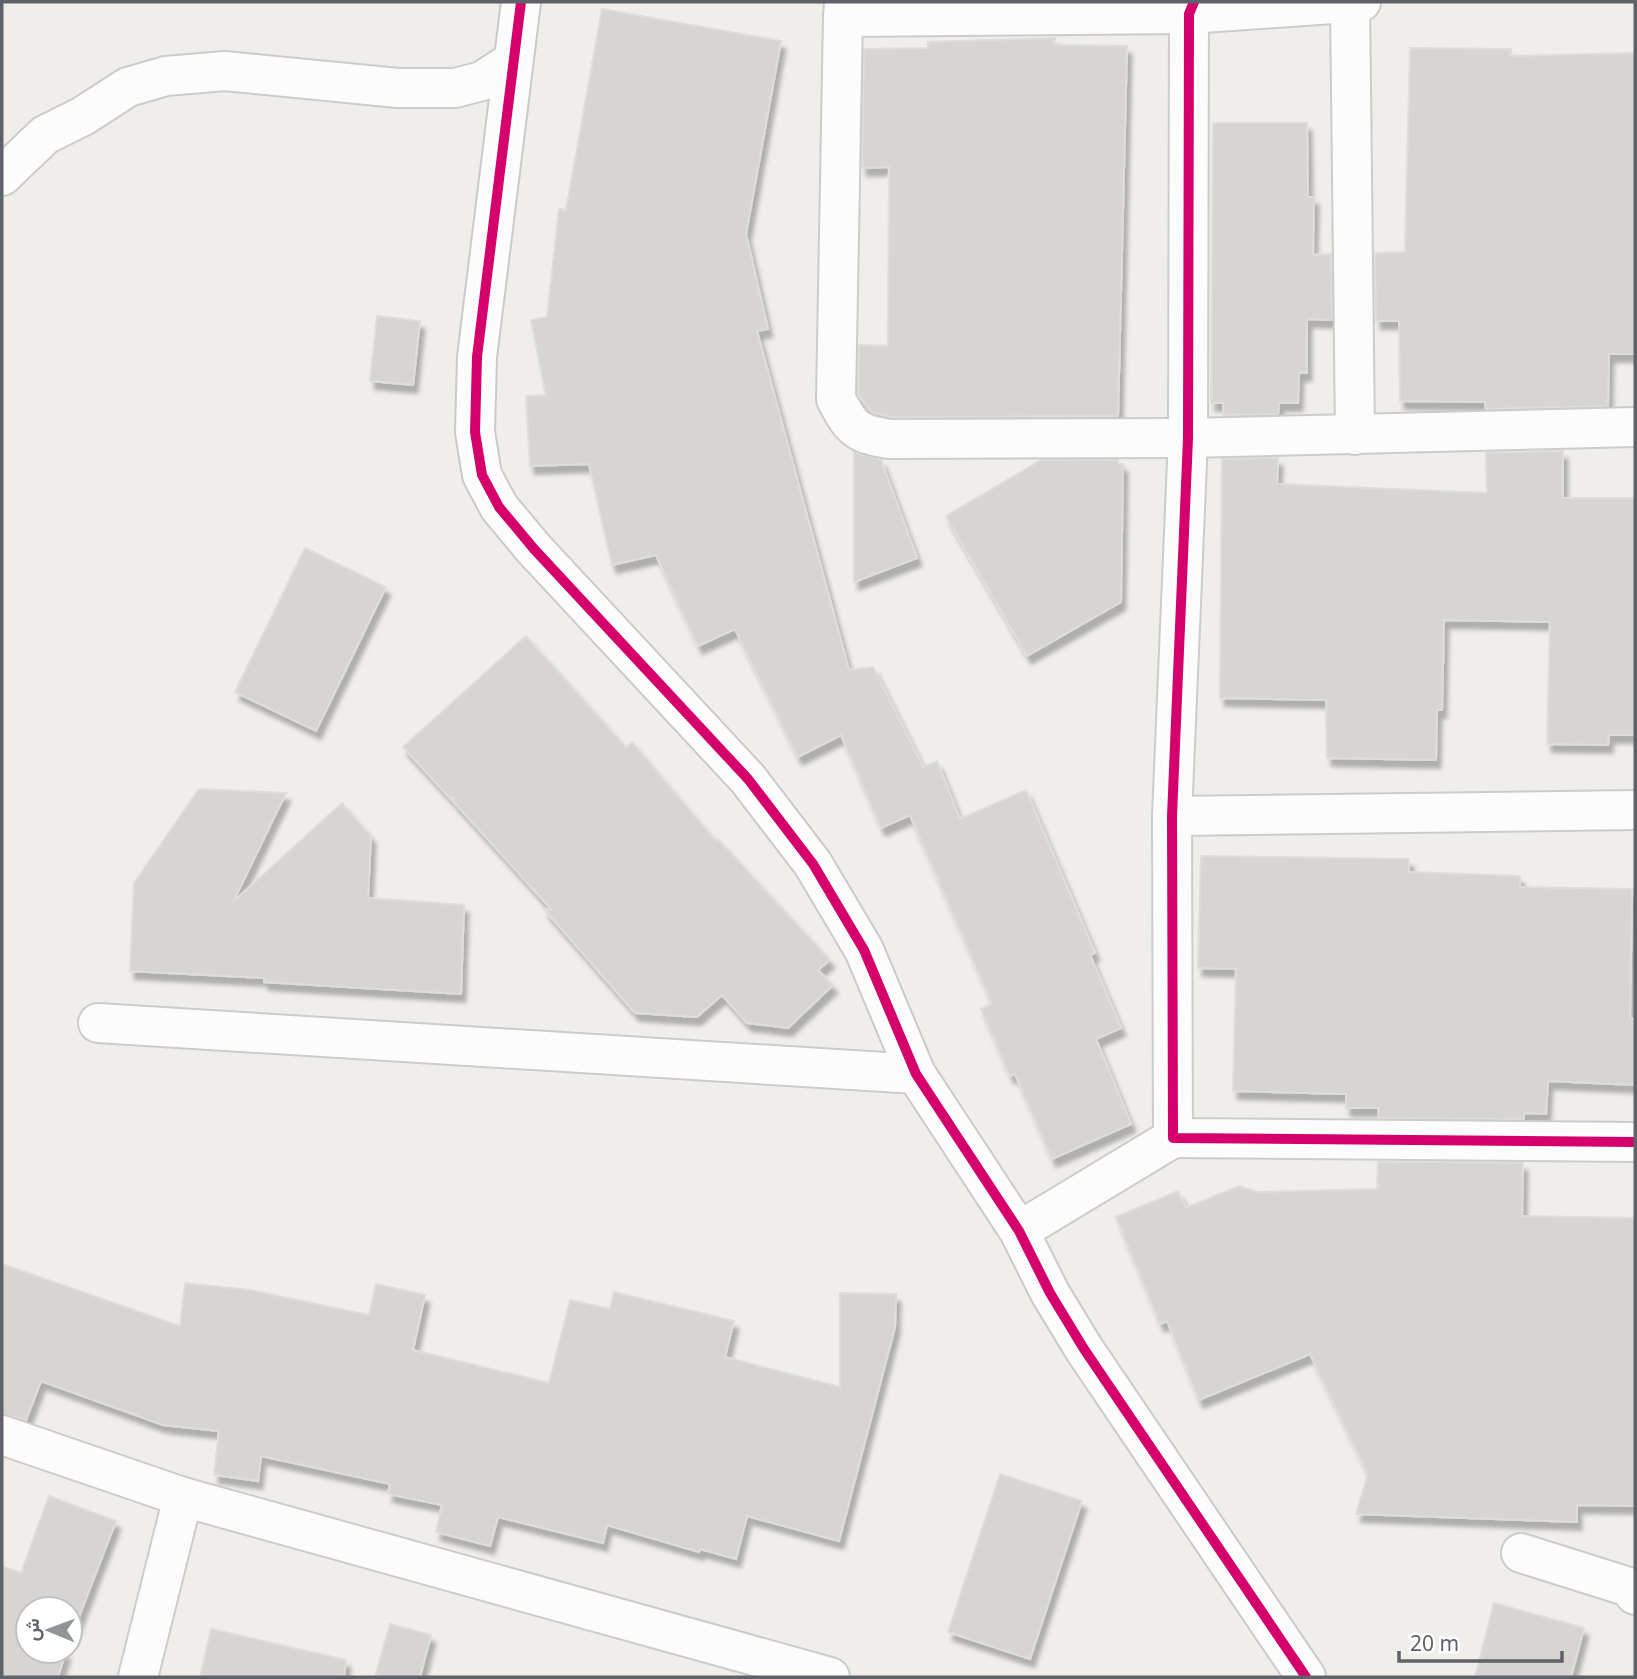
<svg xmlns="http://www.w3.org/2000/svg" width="1637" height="1679" font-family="'Noto Sans',Vazirmatn,sans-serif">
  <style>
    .building { fill: #d6d5d3; stroke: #deddd9; stroke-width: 2; filter: url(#shadow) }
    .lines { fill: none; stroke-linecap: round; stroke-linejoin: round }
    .street-casing { stroke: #cbcccc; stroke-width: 42 }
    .secondary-casing { stroke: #cacacb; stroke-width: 42 }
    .street { stroke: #fdfcfc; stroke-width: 38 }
    .secondary { stroke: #fdfcfc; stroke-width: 38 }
    .cycleway-casing { stroke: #fff; stroke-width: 15 }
    .cycleway { stroke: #d6006c; stroke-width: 10 }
  </style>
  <defs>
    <filter id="shadow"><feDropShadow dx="4.5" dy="8" stdDeviation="2" flood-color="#0004"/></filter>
  </defs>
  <rect width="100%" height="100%" fill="#efeeea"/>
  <!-- building -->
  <g class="building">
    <path d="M602,9L781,41L746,234L768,329L757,331L849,670L873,667L923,767L937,761L960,819L1026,790L1095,953L1090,955L1121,1028L1096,1039L1131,1124L1052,1159L1015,1074L1010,1076L981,1009L992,1004L910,815L881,828L841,735L798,757L735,629L698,646L656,555L612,565L589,464L530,466L526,396L546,395L531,320L547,317L559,209L566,210Z"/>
    <path d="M1055,38V45L1127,46L1118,416L891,417L872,412L858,394L859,345L888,346L889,167L862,168L864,49L928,48V42Z"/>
    <path d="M1410,48L1511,49V56L1635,53V354H1609L1608,406L1486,409L1485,402L1400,401L1399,321H1376L1375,253L1405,252Z"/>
    <path d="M1213,123H1307L1308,197H1314L1313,255L1331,254L1332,320L1307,319V373H1299L1298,403H1279L1278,414L1223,415V403H1211Z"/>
    <path d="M377,316L420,321L413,385L370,381Z"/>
    <path d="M1563,451V498H1635V735H1609L1608,745L1547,744L1550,622L1444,620L1442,710H1437L1436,760L1327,758L1326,700L1220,698L1222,459L1278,458L1277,484L1487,493L1486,453Z"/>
    <path d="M854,452L881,460L917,558L854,582Z"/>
    <path d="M1041,460H1118V464H1123L1121,602L1027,656L946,516Z"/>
    <path d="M305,548L386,587L316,731L235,692Z"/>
    <path d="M526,636L626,747L632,742L716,841L718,839L830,960L818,970L833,985L788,1028L747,1023L722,995L697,1017L635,1013L544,909L552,910L451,799H455L448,796L403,747Z"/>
    <path d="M199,789L286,793L233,902L342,803L371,836L368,898L464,905L461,994L264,982V978L130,971L134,883Z"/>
    <path d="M1201,856L1409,859V872L1520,876V887L1632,889L1630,1018L1635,1019V1085L1548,1081L1546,1114L1524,1113V1119L1378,1118L1379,1108H1346V1094L1233,1091L1236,969L1198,968Z"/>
    <path d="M1378,1162L1523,1163L1522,1216L1635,1218V1506L1577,1505V1522L1356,1514L1368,1474L1310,1354L1199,1400L1167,1321L1160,1324L1116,1217L1178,1191L1186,1208L1239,1186L1257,1192L1377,1189Z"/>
    <path d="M2,1264L180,1326L185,1283L250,1290L369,1315L376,1284L425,1295L413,1350L549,1383L570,1300L610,1309L614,1292L734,1321L725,1357L840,1387V1293L896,1294L895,1327L839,1541L747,1516L736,1559L700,1549L699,1552L607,1525L603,1543L498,1517L490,1546L436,1532L442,1505L388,1494L390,1484L261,1456L258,1481L214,1475L219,1431L163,1425L41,1381L26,1420L2,1414Z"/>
    <path d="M1000,1474L1082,1501L1030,1659L948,1632Z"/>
    <path d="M49,1496L116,1521L70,1640V1609H28V1651H66L58,1677H2V1566L21,1573Z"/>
    <path d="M1494,1603L1584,1628L1571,1677H1475Z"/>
    <path d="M390,1624L431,1635L420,1677H375Z"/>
    <path d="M211,1629L346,1660L344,1677H200Z"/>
  </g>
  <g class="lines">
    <defs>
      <g id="street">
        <path d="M844,2L843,17L1189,14L1361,2"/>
        <path d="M1194,2L1189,14L1188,438L1172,816L1173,1138L1635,1142"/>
        <path d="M1350,2L1355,435"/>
        <path d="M843,17L836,399C851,428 856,434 889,439L1188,438L1635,427"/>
        <path d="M2,176L45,135L83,116L128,87L166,76L225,71L398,88H455L482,81L513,61"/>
        <path d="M1172,816L1635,810"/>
        <path d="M98,1023L916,1074"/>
        <path d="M1019,1231L1173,1138"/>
        <path d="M2,1435L183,1497"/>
        <path d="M1521,1553L1629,1587L1635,1595"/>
        <path d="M138,1677L183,1497L830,1677"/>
      </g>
      <path id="secondary" d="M521,2L477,357L475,432L482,475L499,507L534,549L748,779L813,864L864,950L916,1074L1019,1231L1050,1293L1084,1349L1306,1677"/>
    </defs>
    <!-- street casing -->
    <use href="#street" class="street-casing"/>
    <!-- secondary casing -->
    <use href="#secondary" class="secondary-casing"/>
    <!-- street -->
    <use href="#street" class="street"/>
    <!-- secondary -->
    <use href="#secondary" class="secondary"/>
    <defs>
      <g id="cycleway">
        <path d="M521,2L477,357L475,432L482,475L499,507L534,549L748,779L813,864L864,950L916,1074L1019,1231L1050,1293L1084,1349L1306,1677"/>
        <path d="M1194,2L1189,14L1188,438L1172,816L1173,1138L1635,1142"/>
      </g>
    </defs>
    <!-- cycleway casing -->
    <use href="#cycleway" class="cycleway-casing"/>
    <!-- cycleway -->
    <use href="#cycleway" class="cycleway"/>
  </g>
  <!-- border -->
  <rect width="1637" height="1679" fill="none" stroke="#5f6368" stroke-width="7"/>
  <!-- north arrow -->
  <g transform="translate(49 1630) rotate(271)"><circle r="33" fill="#ffffff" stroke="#bfc1c3" stroke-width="2"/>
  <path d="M0-5L12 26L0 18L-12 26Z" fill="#919496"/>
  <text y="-10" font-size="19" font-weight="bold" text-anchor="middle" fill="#5f6368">ش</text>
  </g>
  <!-- scale -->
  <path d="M1399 1651v10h163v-10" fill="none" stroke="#5f6368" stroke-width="3.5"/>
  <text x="1410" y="1651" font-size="21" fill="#5f6368" stroke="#ffffff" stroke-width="5" paint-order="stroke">20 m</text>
</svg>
